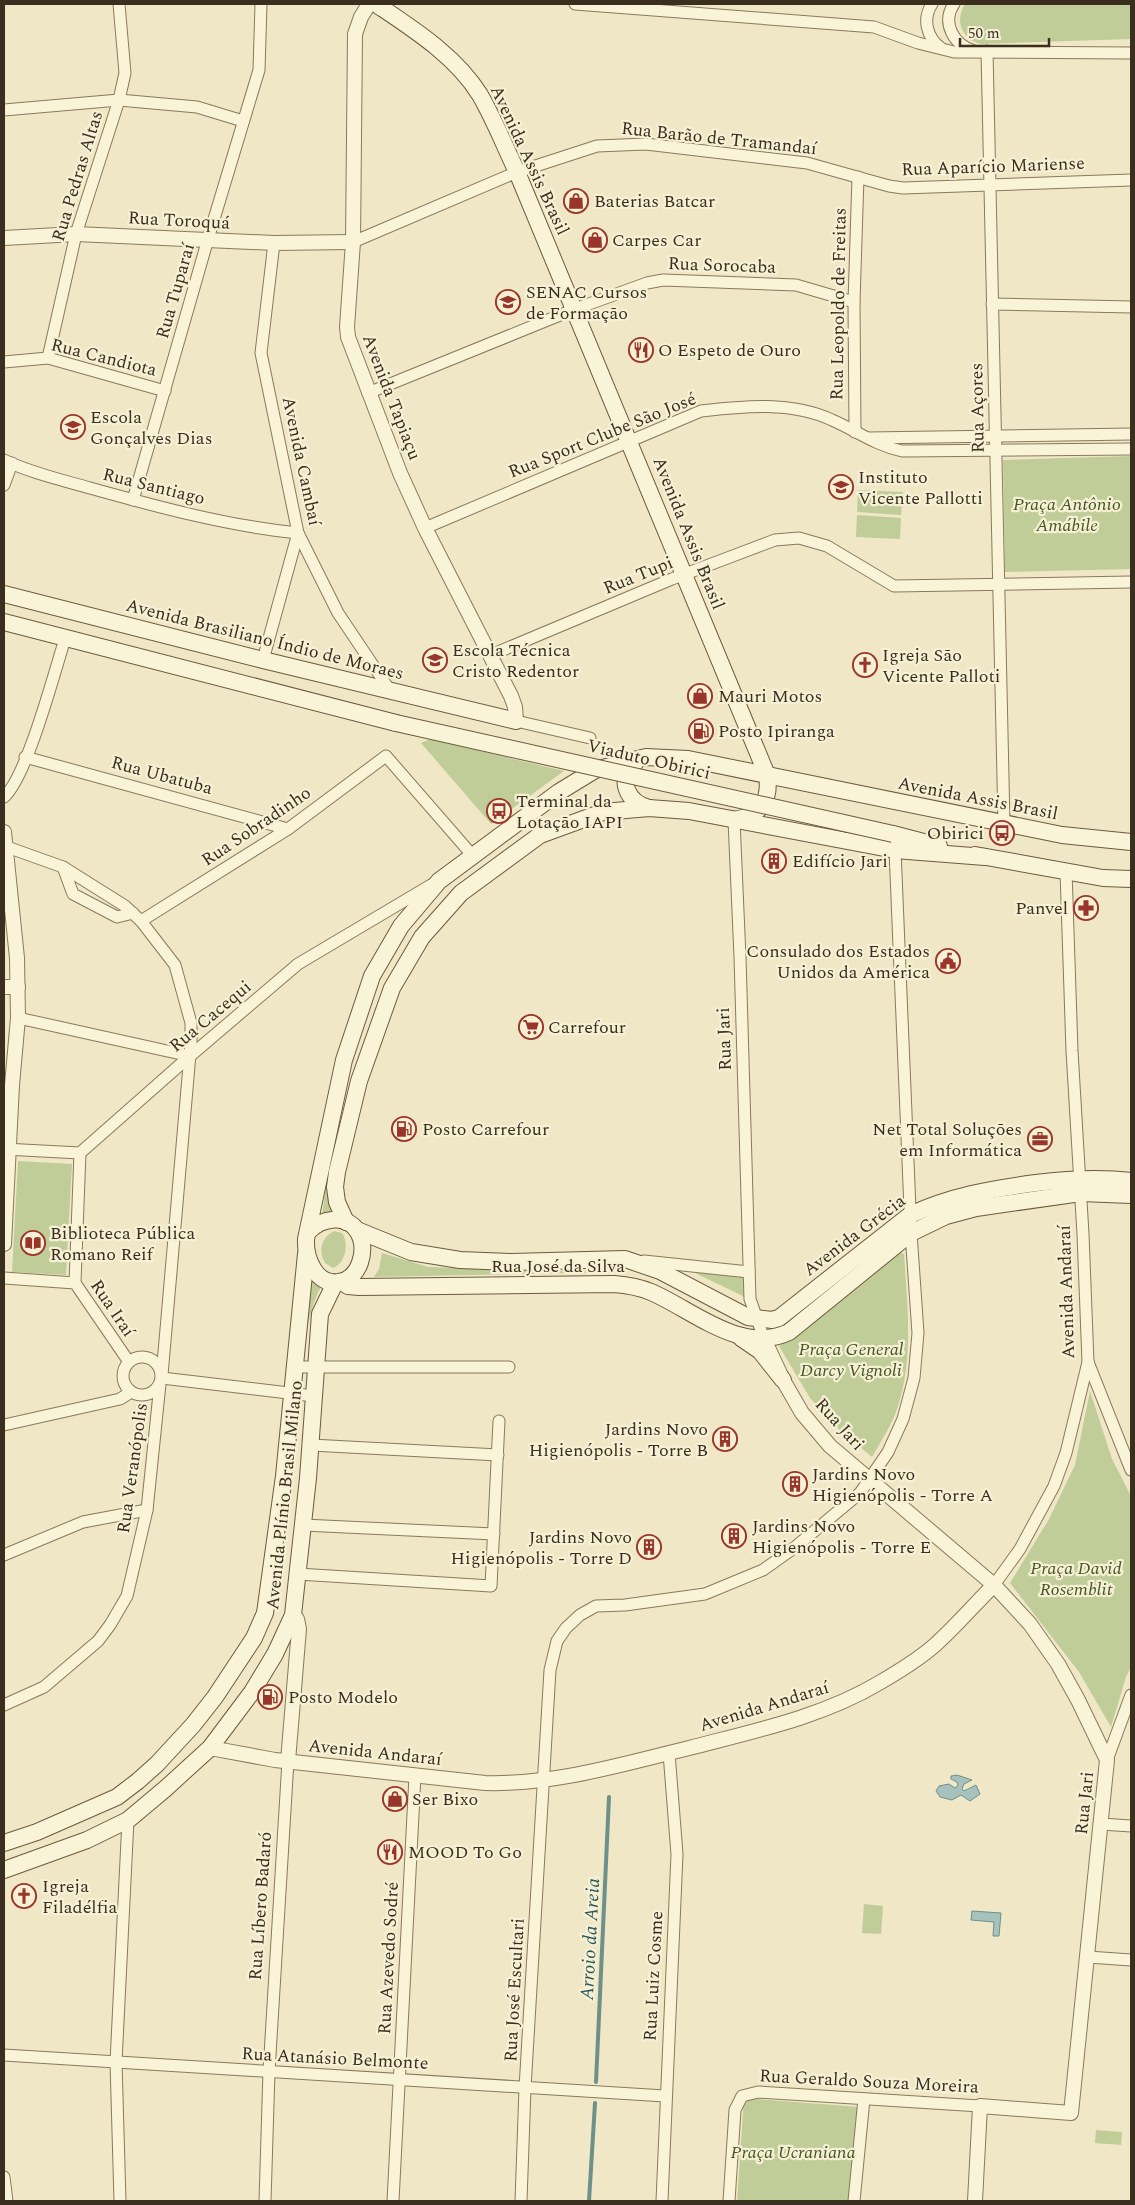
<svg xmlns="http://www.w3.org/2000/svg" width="1135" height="2205" font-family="Spectral,serif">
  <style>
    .green { fill: #c1cd99 }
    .water { fill: #a7c2bd; stroke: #6d908b }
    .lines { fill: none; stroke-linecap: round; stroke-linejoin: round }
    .stream { stroke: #6d908b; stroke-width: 4 }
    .minor-casing { stroke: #8a795b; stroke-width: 13 }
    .tertiary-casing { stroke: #8a795b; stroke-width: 16 }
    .secondary-casing { stroke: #6c5a3e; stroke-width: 18 }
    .minor { stroke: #f9f3d8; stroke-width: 11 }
    .tertiary { stroke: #f9f3d8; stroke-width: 14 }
    .secondary { stroke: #f9f3d8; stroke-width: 16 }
    .secondary-bridge-casing { stroke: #6c5a3e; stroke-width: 18; stroke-linecap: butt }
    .secondary-bridge { stroke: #f9f3d8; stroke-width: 16 }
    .labels { text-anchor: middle; stroke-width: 4.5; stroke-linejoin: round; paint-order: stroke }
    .street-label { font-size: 18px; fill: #3a2f1f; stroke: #f6f0d5 }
    .poi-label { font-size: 18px; fill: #3a2f1f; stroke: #f6f0d5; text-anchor: start }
    .park-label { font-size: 18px; font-style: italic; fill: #455625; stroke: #f6f0d5 }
    .water-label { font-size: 19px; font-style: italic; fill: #2e5859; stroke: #f6f0d5 }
  </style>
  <rect width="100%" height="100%" fill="#efe7c5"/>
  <!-- green -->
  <g class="green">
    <path d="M965,4H1131V39L981,44C962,39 954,21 965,4Z"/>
    <path d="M1131,456V569L1005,572L1003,460Z"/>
    <path d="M858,490L903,492L901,515L857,512Z"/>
    <path d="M857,515L901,518L900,539L856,537Z"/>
    <path d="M430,739L564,771L491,824L421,743Z"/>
    <path d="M18,1161L72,1164L66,1275L12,1272Z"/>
    <path d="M326,1184L329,1204L334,1214L322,1216Z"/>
    <path d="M334,1231L342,1233C349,1243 346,1263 333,1268L325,1263C318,1251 321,1238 334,1231Z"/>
    <path d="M897,1251L904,1254C907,1304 914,1357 898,1406C893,1423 881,1441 872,1457L836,1427L810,1398L779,1346Z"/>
    <path d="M382,1253L428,1267L616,1272L374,1277L379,1269Z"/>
    <path d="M309,1271L322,1285C309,1307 307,1334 302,1359Z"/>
    <path d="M696,1271L745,1276V1297L697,1274Z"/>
    <path d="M1090,1391L1112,1459L1131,1496V1667L1126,1677L1111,1727L1079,1672L1010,1583L1049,1519L1075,1465Z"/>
    <path d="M864,1904L883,1906L881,1934L862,1933Z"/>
    <path d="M744,2098L860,2107L852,2201H737Z"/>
    <path d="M1096,2130L1122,2132L1121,2145L1095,2143Z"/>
  </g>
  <!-- water -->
  <g class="water">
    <path d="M957,1775L972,1780L964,1784L962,1789L964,1791L976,1785L980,1794L970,1801L961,1795L952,1800L940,1797L936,1791L939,1786L949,1784L955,1788L958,1785L957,1782L951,1779V1776Z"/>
    <path d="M972,1911L1001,1913L999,1936H993L994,1922L971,1920Z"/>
  </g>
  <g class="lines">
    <!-- stream -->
    <g class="stream">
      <path d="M596,2082L609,1797"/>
      <path d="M589,2201L595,2103"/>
    </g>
    <defs>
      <g id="minor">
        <path d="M575,4L874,27L918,43L954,52L1131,53"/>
        <path d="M932,4C922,19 927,38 941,48"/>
        <path d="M954,4C941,23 954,45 974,51"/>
        <path d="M987,51L1004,824"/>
        <path d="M4,110L119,100L197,107L243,121"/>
        <path d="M353,242L517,172L597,146L646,144L807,163L889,186L903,188L1131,180"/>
        <path d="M274,243L261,353L298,533L338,613L391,692"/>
        <path d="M992,304L1131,307"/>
        <path d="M48,358L76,234L119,100L125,73L119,4"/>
        <path d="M4,362L48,358L165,391"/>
        <path d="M368,393L575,309L647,283L663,280L796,285L854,302"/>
        <path d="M855,432L854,302L858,177"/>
        <path d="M869,438L1131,434"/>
        <path d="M4,460C31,473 62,480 90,488C158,507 228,526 298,533"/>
        <path d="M4,485L12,463"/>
        <path d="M133,500L208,239L259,70L261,4"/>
        <path d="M425,528L701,411C743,406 792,401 832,420C857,431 875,445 902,451L1131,449"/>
        <path d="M491,655L672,579L775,540L799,538L827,546L894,586L1131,582"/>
        <path d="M263,660L298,533"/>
        <path d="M516,721L590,738"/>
        <path d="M25,757L288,829"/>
        <path d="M4,797C27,777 54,673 65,639"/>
        <path d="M734,820L740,957L750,1299L764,1339"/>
        <path d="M7,847L63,867L125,906L141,921L175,965L191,1023V1043L162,1375"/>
        <path d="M63,867L73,894L117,917L133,913"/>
        <path d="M141,921L288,829L386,756L473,856"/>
        <path d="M18,1018L190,1056"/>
        <path d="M4,1149L80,1153L190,1056L298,964L431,885"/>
        <path d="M644,1261L749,1272"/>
        <path d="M4,1278L75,1283L129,1362"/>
        <path d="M75,1283L80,1153"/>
        <circle cx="142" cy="1376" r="19"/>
        <path d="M1088,1362L1131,1470"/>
        <path d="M294,1367H509"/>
        <path d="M162,1378L314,1396"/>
        <path d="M4,1425L120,1399L131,1392"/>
        <path d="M311,1445L498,1455"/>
        <path d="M303,1525L494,1534"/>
        <path d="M4,1555L83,1522L147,1510"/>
        <path d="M298,1574L491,1586L499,1421"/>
        <path d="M994,1585L1020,1549L1054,1486L1066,1453L1088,1362L1083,1234L1072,1051L1066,871"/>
        <path d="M4,1705L44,1687L98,1641L110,1625L127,1596L147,1510L160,1384"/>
        <path d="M1107,1760L1131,1695"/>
        <path d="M1101,1824L1131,1826"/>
        <path d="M1088,1957L1131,1960"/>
        <path d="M4,2055L665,2096"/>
        <path d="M4,2177L7,2201"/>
        <path d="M120,2201L116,2062L128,1820"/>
        <path d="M265,2201L269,2071L288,1761"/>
        <path d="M393,2201L415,1776"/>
        <path d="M521,2201L525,2088L550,1670L557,1641L566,1628L580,1615L596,1606L625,1605L705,1594L763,1570L794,1548L860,1493L888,1452L903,1419L914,1378L918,1333L911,1233L895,850"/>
        <path d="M662,2201L677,1854L669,1753"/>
        <path d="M729,2201L735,2110L742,2096L758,2092L980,2106"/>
        <path d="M854,2201L864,2099"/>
      </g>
      <g id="tertiary">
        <path d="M369,4L361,17L355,34L353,242L347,327L348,337L400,473L425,528L511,696L515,707L516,721"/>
        <path d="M4,238L76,234L274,243L353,242"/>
        <path d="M4,832L17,958L18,1018L12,1085L4,1244"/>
        <path d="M4,987H18"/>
        <path d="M764,1339L783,1380L802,1413L830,1446L994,1585L1030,1624L1058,1664L1078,1700L1107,1760L1071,2113L980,2106L975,2201"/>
        <path d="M210,1748L275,1760L485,1783C554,1785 623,1764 689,1748C754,1731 822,1717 879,1683C898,1672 919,1659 935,1645C956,1626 974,1605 994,1585"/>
        <path d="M288,1761L299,1629L297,1619L293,1615"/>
      </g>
      <g id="secondary">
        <path d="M376,4C413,29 456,56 480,95C494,119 505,147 517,172L767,775C771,801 760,816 734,820"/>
        <path d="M4,594L263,660L516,721"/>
        <path d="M4,622L396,723"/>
        <path d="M635,763C616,779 628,803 649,808"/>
        <path d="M893,834L939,846"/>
        <path d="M975,855L1103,878L1131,879"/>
        <path d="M346,1222L337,1202L335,1187L337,1172L359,1081L392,988L422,937L461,893L540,835L603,812L649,808L689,811L895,850L985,857"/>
        <path d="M357,1230L411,1252L460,1260L511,1262L625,1259L660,1271L748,1317L772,1320L779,1318L910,1215C951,1196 991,1189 1036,1183C1068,1179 1099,1177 1131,1181"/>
        <path d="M308,1232C321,1218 347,1213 358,1232C368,1249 360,1279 339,1282C316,1286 305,1258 306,1239L344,1060L372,976L401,926L439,881L559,792L595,770L646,757L688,759L1062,835L1131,842"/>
        <path d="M342,1282L348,1286L359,1287L614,1284C627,1285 639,1287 651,1292C693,1310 741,1355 789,1332L911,1233L946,1216L976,1208L1081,1193L1131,1195"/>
        <path d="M741,1338L760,1351L783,1380"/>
        <path d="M4,1843L37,1832L117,1797L138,1781L157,1764L193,1725L215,1697L254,1638L265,1613L284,1476L306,1254"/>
        <path d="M4,1870L87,1840L128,1820L165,1789L210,1748L252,1692L275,1654L293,1615L308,1478L320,1314L335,1283"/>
      </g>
    </defs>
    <!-- minor casing -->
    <use href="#minor" class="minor-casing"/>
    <!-- tertiary casing -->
    <use href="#tertiary" class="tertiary-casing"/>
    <!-- secondary casing -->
    <use href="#secondary" class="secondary-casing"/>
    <!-- minor -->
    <use href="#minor" class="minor"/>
    <!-- tertiary -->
    <use href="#tertiary" class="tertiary"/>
    <!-- secondary -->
    <use href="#secondary" class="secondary"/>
    <defs>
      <path id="secondary-bridge" d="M396,723L893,834"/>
    </defs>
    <!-- secondary-bridge casing -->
    <use href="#secondary-bridge" class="secondary-bridge-casing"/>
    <!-- secondary-bridge -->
    <use href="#secondary-bridge" class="secondary-bridge"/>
  </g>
  <!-- icons -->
  <defs>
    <symbol id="shop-ring" viewBox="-11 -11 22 22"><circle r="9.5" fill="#f6f0d5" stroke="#99352a" stroke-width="1.5"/><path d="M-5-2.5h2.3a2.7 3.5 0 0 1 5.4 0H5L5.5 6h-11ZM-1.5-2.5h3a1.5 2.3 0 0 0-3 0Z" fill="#99352a"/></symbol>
    <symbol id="university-ring" viewBox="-11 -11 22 22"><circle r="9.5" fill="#f6f0d5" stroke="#99352a" stroke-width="1.5"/><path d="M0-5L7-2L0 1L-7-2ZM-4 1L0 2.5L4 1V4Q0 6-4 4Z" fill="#99352a"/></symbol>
    <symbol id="restaurant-ring" viewBox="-11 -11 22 22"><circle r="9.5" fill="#f6f0d5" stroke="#99352a" stroke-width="1.5"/><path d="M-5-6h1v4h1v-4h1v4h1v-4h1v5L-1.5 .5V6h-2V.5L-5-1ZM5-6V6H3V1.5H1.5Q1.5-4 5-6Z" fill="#99352a"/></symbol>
    <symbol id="school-ring" viewBox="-11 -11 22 22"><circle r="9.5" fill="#f6f0d5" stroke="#99352a" stroke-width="1.5"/><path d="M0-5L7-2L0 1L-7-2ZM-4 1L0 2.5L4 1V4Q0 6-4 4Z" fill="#99352a"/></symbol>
    <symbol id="church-ring" viewBox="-11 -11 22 22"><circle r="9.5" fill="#f6f0d5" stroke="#99352a" stroke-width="1.5"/><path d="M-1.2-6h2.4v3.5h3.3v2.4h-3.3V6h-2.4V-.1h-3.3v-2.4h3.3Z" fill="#99352a"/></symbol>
    <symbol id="fuel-ring" viewBox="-11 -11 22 22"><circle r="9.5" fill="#f6f0d5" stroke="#99352a" stroke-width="1.5"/><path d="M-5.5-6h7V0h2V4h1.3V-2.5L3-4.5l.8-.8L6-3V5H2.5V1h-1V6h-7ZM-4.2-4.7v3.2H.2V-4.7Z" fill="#99352a"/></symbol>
    <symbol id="bus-ring" viewBox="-11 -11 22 22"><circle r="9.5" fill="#f6f0d5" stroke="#99352a" stroke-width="1.5"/><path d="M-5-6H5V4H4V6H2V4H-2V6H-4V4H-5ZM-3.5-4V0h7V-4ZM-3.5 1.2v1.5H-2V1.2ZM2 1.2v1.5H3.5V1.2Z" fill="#99352a"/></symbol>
    <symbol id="building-ring" viewBox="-11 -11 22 22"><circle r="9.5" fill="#f6f0d5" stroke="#99352a" stroke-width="1.5"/><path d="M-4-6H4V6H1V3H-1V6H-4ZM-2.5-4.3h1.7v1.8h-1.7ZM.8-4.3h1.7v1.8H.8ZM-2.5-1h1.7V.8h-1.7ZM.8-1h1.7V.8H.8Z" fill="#99352a"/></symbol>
    <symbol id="pharmacy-ring" viewBox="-11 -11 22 22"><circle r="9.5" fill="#f6f0d5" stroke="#99352a" stroke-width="1.5"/><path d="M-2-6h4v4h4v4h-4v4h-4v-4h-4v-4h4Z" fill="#99352a"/></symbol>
    <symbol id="civic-ring" viewBox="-11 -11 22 22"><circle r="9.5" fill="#f6f0d5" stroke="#99352a" stroke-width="1.5"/><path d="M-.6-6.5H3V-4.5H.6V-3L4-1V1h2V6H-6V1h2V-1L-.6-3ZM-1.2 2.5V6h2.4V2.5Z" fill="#99352a"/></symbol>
    <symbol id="supermarket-ring" viewBox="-11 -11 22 22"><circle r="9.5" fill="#f6f0d5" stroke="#99352a" stroke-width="1.5"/><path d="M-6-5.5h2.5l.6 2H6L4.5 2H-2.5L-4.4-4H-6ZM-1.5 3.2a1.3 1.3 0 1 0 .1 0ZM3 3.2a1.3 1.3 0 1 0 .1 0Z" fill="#99352a"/></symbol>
    <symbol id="office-ring" viewBox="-11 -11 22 22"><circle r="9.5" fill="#f6f0d5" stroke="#99352a" stroke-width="1.5"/><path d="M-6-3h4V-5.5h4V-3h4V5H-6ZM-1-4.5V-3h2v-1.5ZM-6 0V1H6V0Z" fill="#99352a"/></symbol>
    <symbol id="library-ring" viewBox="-11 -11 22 22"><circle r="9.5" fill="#f6f0d5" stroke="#99352a" stroke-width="1.5"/><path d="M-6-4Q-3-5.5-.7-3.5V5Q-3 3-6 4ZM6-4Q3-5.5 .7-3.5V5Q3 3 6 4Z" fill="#99352a"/></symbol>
  </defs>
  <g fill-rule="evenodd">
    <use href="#shop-ring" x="562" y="187" width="28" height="28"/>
    <use href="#shop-ring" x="581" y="226" width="28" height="28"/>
    <use href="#university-ring" x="494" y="288" width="28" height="28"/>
    <use href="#restaurant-ring" x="627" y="336" width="28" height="28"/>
    <use href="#school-ring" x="59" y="413" width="28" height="28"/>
    <use href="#school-ring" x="827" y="473" width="28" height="28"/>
    <use href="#university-ring" x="421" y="646" width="28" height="28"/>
    <use href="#church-ring" x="851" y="651" width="28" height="28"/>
    <use href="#shop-ring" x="686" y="682" width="28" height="28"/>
    <use href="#fuel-ring" x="687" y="717" width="28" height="28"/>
    <use href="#bus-ring" x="485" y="797" width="28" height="28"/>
    <use href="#bus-ring" x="988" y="819" width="28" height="28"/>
    <use href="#building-ring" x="760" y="847" width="28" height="28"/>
    <use href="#pharmacy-ring" x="1072" y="894" width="28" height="28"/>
    <use href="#civic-ring" x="934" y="947" width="28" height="28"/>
    <use href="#supermarket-ring" x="517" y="1013" width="28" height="28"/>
    <use href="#fuel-ring" x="390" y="1115" width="28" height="28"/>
    <use href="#office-ring" x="1026" y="1125" width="28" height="28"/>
    <use href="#library-ring" x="19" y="1229" width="28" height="28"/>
    <use href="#building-ring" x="711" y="1425" width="28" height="28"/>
    <use href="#building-ring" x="781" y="1470" width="28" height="28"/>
    <use href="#building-ring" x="720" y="1522" width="28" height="28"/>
    <use href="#building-ring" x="635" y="1533" width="28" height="28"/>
    <use href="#fuel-ring" x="256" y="1683" width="28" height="28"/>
    <use href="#shop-ring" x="381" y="1785" width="28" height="28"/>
    <use href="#restaurant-ring" x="376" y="1838" width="28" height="28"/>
    <use href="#church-ring" x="10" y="1882" width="28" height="28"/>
  </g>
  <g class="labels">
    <!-- street labels -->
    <g class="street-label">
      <text transform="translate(719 138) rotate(6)" y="6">Rua Barão de Tramandaí</text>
      <text transform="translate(530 160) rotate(65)" y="6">Avenida Assis Brasil</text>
      <text transform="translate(993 166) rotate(-2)" y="6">Rua Aparício Mariense</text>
      <text transform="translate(77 176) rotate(-73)" y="6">Rua Pedras Altas</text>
      <text transform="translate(179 220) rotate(3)" y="6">Rua Toroquá</text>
      <text transform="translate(722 265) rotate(2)" y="6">Rua Sorocaba</text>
      <text transform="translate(175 291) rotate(-74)" y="6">Rua Tuparaí</text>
      <text transform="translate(838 304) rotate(-89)" y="6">Rua Leopoldo de Freitas</text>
      <text transform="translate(104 357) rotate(14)" y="6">Rua Candiota</text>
      <text transform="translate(392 397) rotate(69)" y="6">Avenida Tapiaçu</text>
      <text transform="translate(977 408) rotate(-91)" y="6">Rua Açores</text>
      <text transform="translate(602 435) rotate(-22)" y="6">Rua Sport Clube São José</text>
      <text transform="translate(302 461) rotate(78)" y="6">Avenida Cambaí</text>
      <text transform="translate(154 486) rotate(14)" y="6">Rua Santiago</text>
      <text transform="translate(689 533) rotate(68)" y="6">Avenida Assis Brasil</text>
      <text transform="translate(638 575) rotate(-22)" y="6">Rua Tupi</text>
      <text transform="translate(265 639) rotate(14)" y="6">Avenida Brasiliano Índio de Moraes</text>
      <text transform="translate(649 759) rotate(13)" y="6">Viaduto Obirici</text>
      <text transform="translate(162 775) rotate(15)" y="6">Rua Ubatuba</text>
      <text transform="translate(978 798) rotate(11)" y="6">Avenida Assis Brasil</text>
      <text transform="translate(256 826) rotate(-34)" y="6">Rua Sobradinho</text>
      <text transform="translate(210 1016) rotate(-40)" y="6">Rua Cacequi</text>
      <text transform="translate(724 1039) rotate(-92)" y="6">Rua Jari</text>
      <text transform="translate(854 1235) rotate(-37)" y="6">Avenida Grécia</text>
      <text x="558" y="1272">Rua José da Silva</text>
      <text transform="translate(1066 1292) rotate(-92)" y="6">Avenida Andaraí</text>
      <text transform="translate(113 1308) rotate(56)" y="6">Rua Iraí</text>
      <text transform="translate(840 1424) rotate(48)" y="6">Rua Jari</text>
      <text transform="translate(132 1468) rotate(-82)" y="6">Rua Veranópolis</text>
      <text transform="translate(284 1495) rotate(-84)" y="6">Avenida Plínio Brasil Milano</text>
      <text transform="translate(764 1706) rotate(-17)" y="6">Avenida Andaraí</text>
      <text transform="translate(375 1752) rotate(6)" y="6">Avenida Andaraí</text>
      <text transform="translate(1084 1803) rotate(-84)" y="6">Rua Jari</text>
      <text transform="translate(260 1906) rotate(-86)" y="6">Rua Líbero Badaró</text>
      <text transform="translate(388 1958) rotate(-87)" y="6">Rua Azevedo Sodré</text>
      <text transform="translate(653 1976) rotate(-87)" y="6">Rua Luiz Cosme</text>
      <text transform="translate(514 1990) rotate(-87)" y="6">Rua José Escultari</text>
      <text transform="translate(335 2058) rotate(3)" y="6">Rua Atanásio Belmonte</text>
      <text transform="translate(869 2081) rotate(3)" y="6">Rua Geraldo Souza Moreira</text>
    </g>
    <!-- poi labels -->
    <g class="poi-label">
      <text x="594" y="207">Baterias Batcar</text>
      <text x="612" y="246">Carpes Car</text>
      <text x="526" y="298">SENAC Cursos<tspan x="526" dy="21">de Formação</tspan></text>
      <text x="658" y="356">O Espeto de Ouro</text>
      <text x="90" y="423">Escola<tspan x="90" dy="21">Gonçalves Dias</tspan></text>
      <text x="858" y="483">Instituto<tspan x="858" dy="21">Vicente Pallotti</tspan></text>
      <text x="452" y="656">Escola Técnica<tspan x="452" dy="21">Cristo Redentor</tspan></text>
      <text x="882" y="661">Igreja São<tspan x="882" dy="21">Vicente Palloti</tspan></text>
      <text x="718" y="702">Mauri Motos</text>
      <text x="718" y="737">Posto Ipiranga</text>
      <text x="516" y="807">Terminal da<tspan x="516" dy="21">Lotação IAPI</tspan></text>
      <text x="984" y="839" text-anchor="end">Obirici</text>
      <text x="792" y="867">Edifício Jari</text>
      <text x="1068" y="914" text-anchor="end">Panvel</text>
      <text x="930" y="957" text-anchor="end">Consulado dos Estados<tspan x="930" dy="21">Unidos da América</tspan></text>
      <text x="548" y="1033">Carrefour</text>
      <text x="422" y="1135">Posto Carrefour</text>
      <text x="1022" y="1135" text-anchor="end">Net Total Soluções<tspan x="1022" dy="21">em Informática</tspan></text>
      <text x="50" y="1239">Biblioteca Pública<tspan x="50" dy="21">Romano Reif</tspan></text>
      <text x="708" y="1435" text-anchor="end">Jardins Novo<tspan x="708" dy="21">Higienópolis - Torre B</tspan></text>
      <text x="812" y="1480">Jardins Novo<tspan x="812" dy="21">Higienópolis - Torre A</tspan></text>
      <text x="752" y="1532">Jardins Novo<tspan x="752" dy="21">Higienópolis - Torre E</tspan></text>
      <text x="632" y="1543" text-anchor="end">Jardins Novo<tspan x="632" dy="21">Higienópolis - Torre D</tspan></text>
      <text x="288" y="1703">Posto Modelo</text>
      <text x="412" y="1805">Ser Bixo</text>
      <text x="408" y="1858">MOOD To Go</text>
      <text x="42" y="1892">Igreja<tspan x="42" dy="21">Filadélfia</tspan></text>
    </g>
    <!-- park labels -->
    <g class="park-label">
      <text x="1067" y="510">Praça Antônio<tspan x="1067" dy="21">Amábile</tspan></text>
      <text x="851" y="1355">Praça General<tspan x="851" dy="21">Darcy Vignoli</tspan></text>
      <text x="1076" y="1574">Praça David<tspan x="1076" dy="21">Rosemblit</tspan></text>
      <text x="793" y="2158">Praça Ucraniana</text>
    </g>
    <!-- water labels -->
    <g class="water-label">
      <text transform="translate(589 1939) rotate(-87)" y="7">Arroio da Areia</text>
    </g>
  </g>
  <!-- border -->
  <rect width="1135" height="2205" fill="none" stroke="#3a2f1f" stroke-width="10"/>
  <!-- scale -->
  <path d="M960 38v8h89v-8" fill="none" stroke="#3a2f1f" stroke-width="2.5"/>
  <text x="968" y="38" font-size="15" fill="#3a2f1f" stroke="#f6f0d5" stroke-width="4" paint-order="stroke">50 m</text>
</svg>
